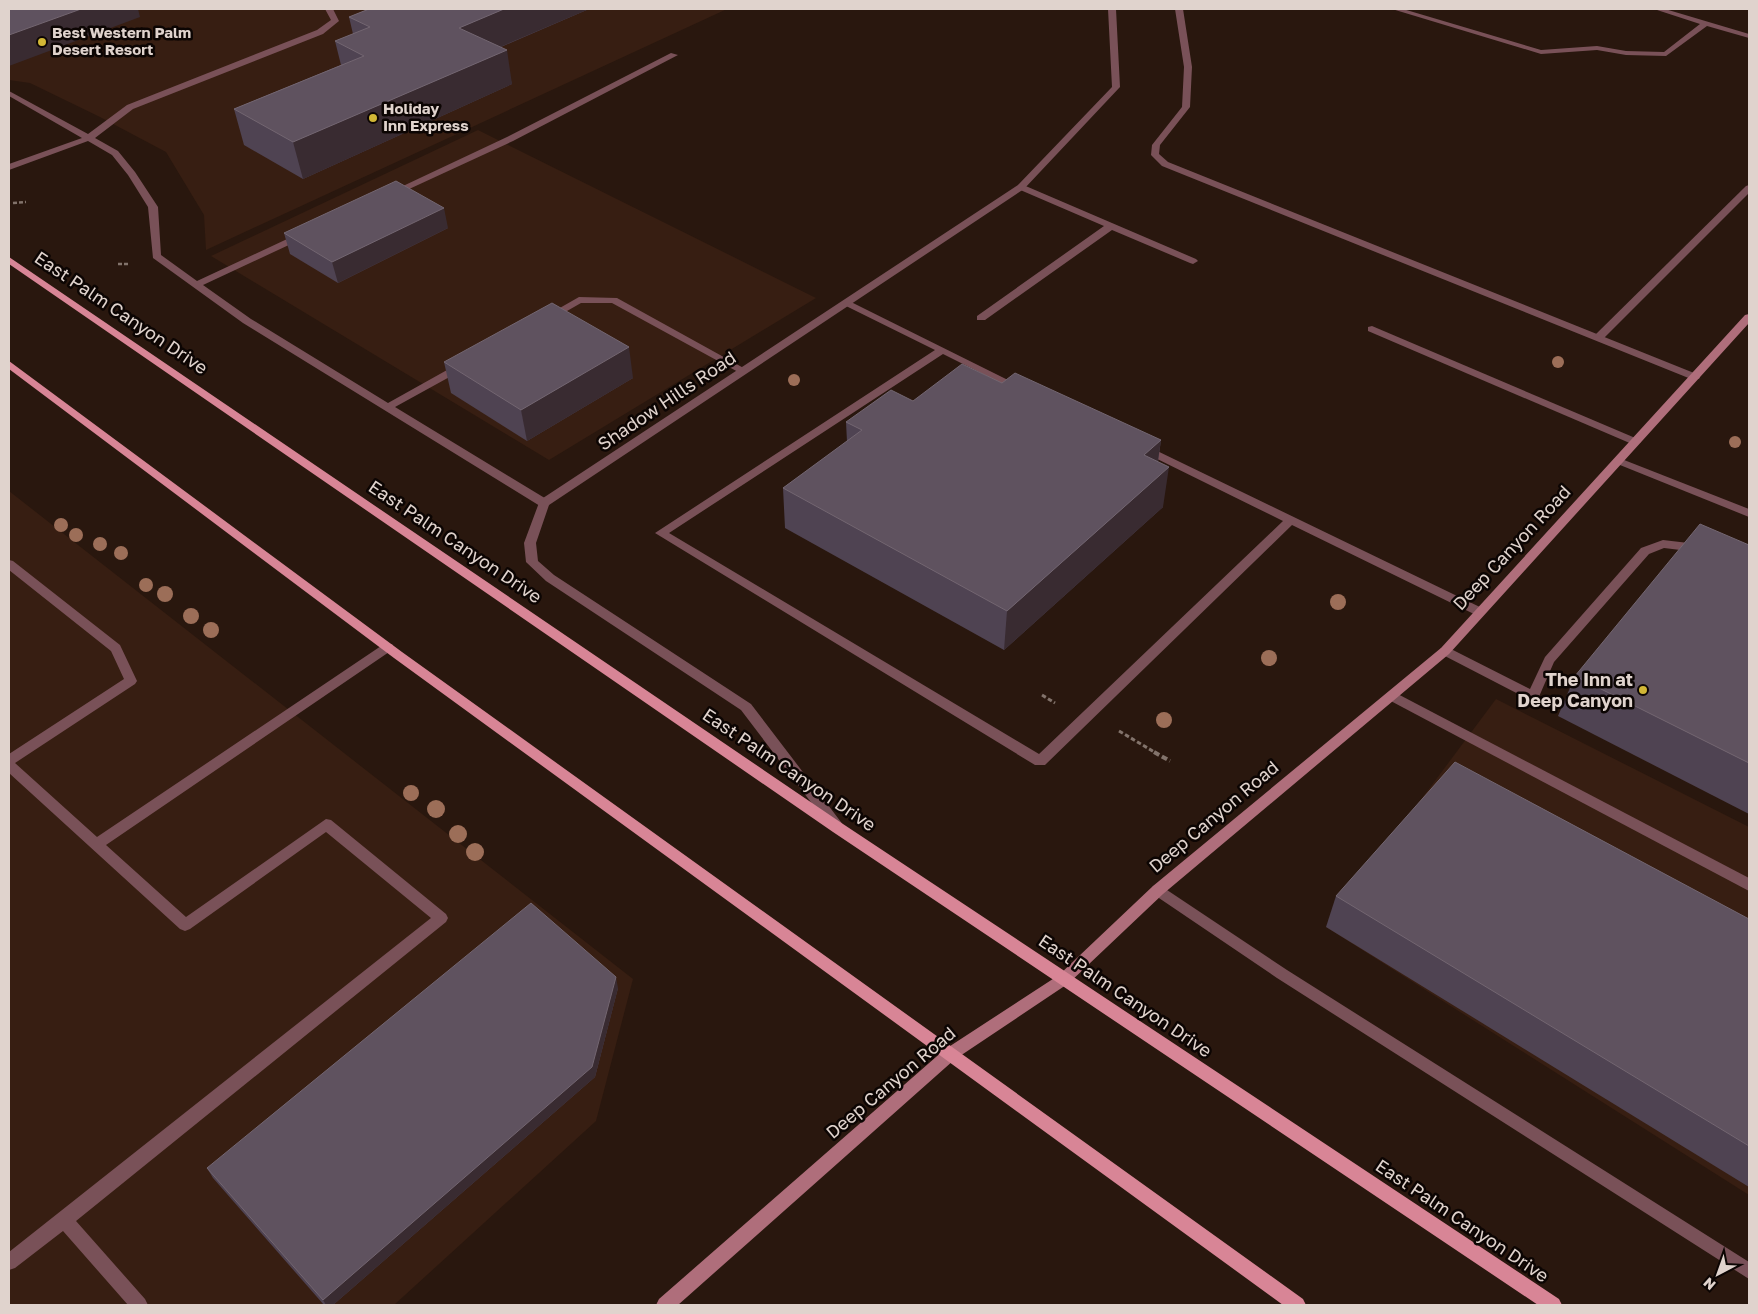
<svg xmlns="http://www.w3.org/2000/svg" width="1758" height="1314" font-family="'Golos Text',sans-serif">
  <style>
    .built { fill: #371e12 }
    .lines { fill: none; stroke-linecap: round; stroke-linejoin: round }
    .path-far2 { stroke: #82736b; stroke-width: 2.5; stroke-dasharray: 4 2; stroke-linecap: butt }
    .path-far1 { stroke: #82736b; stroke-width: 3; stroke-dasharray: 4.5 2.5; stroke-linecap: butt }
    .path { stroke: #82736b; stroke-width: 4; stroke-dasharray: 6 3; stroke-linecap: butt }
    .lane { fill: #795158; fill-rule: evenodd }
    .street { fill: #795158; fill-rule: evenodd }
    .secondary { fill: #af6e7b; fill-rule: evenodd }
    .primary { fill: #d88596; fill-rule: evenodd }
    .tree { fill: #9c6e58 }
    .wall { fill: #4f4352 }
    .shaded-wall { fill: #392b31 }
    .building { fill: #5f525f; stroke: #736671 }
    .poi-dot { fill: #d2b736; stroke: #0c0503; stroke-width: 2 }
    .labels { text-anchor: middle; stroke-width: 5; stroke-linejoin: round; paint-order: stroke }
    .far-poi-label { font-size: 15px; font-weight: bold; fill: #e0d3cd; stroke: #0c0503; text-anchor: start }
    .street-label { font-size: 18px; fill: #e0d3cd; stroke: #0c0503 }
    .poi-label { font-size: 18px; font-weight: bold; fill: #e0d3cd; stroke: #0c0503; text-anchor: end }
  </style>
  <rect width="100%" height="100%" fill="#29170e"/>
  <!-- built -->
  <g class="built">
    <path d="M9,9H727L206,250L204,215L166,152L100,117L30,83L9,80Z"/>
    <path d="M478,130L816,298L549,460L211,256Z"/>
    <path d="M9,491L633,979L596,1121L394,1305H9Z"/>
    <path d="M1496,699L1749,827V1195L1326,927Z"/>
  </g>
  <g class="lines">
    <!-- path-far2 -->
    <g class="path-far2">
      <path d="M13,203L26,202"/>
      <path d="M118,264H129"/>
    </g>
    <!-- path-far1 -->
    <g class="path-far1">
      <path d="M1042,695L1055,703"/>
      <path d="M1119,731L1156,753"/>
    </g>
    <!-- path -->
    <path class="path" d="M1154,752L1170,761"/>
    <!-- lane -->
    <g class="lane">
      <path d="M325,9H333L339,21L323,34L133,109L95,138L118,151L135,172L158,207L161,255L197,281L300,233H306V237L203,285L251,319L388,403L456,365H464L465,367L464,369L395,407L548,500L550,503L548,506H540L243,323L153,258L148,207L128,175L112,155L88,141L9,170V164L82,138L9,96V91L88,134L127,105L317,30L331,20Z"/>
      <path d="M1175,9H1183L1192,67L1190,107L1160,145L1159,154L1168,162L1699,375L1700,377L1699,379H1691L1162,166L1151,155L1152,145L1182,107L1184,67Z"/>
      <path d="M671,53L678,55L513,141L394,196H388L386,194L507,137Z"/>
      <path d="M1021,184L1196,259L1198,261L1193,264L1190,263L1112,230L985,320H977V316L1104,226L1018,189V185Z"/>
      <path d="M579,297L617,298L749,371L744,374L740,373L612,303H581L553,319L549,320L544,317Z"/>
      <path d="M847,300L1024,388L1023,390H1015L943,354L669,533L1039,754L1283,521L1141,451L1140,449L1141,447H1149L1484,609L1486,612L1480,616L1476,615L1292,525L1045,765H1035L655,533L935,350L844,305L842,303Z"/>
      <path d="M1372,326L1640,440L1641,442L1636,445L1632,444L1368,331V327Z"/>
      <path d="M1663,540L1697,544L1703,548L1697,552L1664,548L1649,554L1554,662L1538,699H1528L1441,654L1439,651L1441,648H1449L1530,689L1545,657L1641,548Z"/>
      <path d="M9,560L13,561L120,645L137,681L135,684L15,763L97,837L384,644H392L394,647L392,650L106,845L186,917L326,819L331,820L446,914L448,918L446,922L76,1221L145,1299L148,1305H128L63,1231L15,1268L9,1270V1252L431,918L326,832L190,929L185,931L180,929L9,773V754L124,679L111,651L9,570Z"/>
      <path d="M1392,691L1749,878V891L1387,699L1386,696L1387,693Z"/>
      <path d="M1158,884L1287,970L1749,1262V1279L1277,978L1153,894L1151,890L1153,886Z"/>
    </g>
    <!-- street -->
    <g class="street">
      <path d="M1108,9H1116L1120,87L1024,189L549,505L536,543L538,561L554,575L751,704L844,826L842,830L837,831L832,830L741,710L546,581L526,562L524,543L540,500L1018,185L1112,87Z"/>
      <path d="M1392,9H1403L1541,50L1597,46L1626,51L1664,52L1700,24L1654,9H1665L1749,34V38L1707,26L1666,56L1626,55L1597,50L1541,54Z"/>
      <path d="M1749,185V193L1602,340H1594V336L1746,186Z"/>
      <path d="M1619,458L1749,509V517L1615,463L1613,461Z"/>
    </g>
    <!-- secondary -->
    <path class="secondary" d="M1749,314V323L1449,654L1163,894L1069,983L954,1060L678,1305H656L659,1299L944,1050L1059,975L1153,886L1441,648L1745,315Z"/>
    <!-- primary -->
    <g class="primary">
      <path d="M9,257L843,824L1559,1299L1562,1305H1538L833,832L9,264Z"/>
      <path d="M9,361L402,652L1303,1299L1306,1305H1283L394,658L9,369Z"/>
    </g>
  </g>
  <!-- trees -->
  <g class="tree">
    <circle cx="1558" cy="362" r="6"/>
    <circle cx="794" cy="380" r="6"/>
    <circle cx="1735" cy="442" r="6"/>
    <circle cx="61" cy="525" r="7"/>
    <circle cx="76" cy="535" r="7"/>
    <circle cx="100" cy="544" r="7"/>
    <circle cx="121" cy="553" r="7"/>
    <circle cx="146" cy="585" r="7"/>
    <circle cx="165" cy="594" r="8"/>
    <circle cx="1338" cy="602" r="8"/>
    <circle cx="191" cy="616" r="8"/>
    <circle cx="211" cy="630" r="8"/>
    <circle cx="1269" cy="658" r="8"/>
    <circle cx="1164" cy="720" r="8"/>
    <circle cx="411" cy="793" r="8"/>
    <circle cx="436" cy="809" r="9"/>
    <circle cx="458" cy="834" r="9"/>
    <circle cx="475" cy="852" r="9"/>
  </g>
  <!-- wall -->
  <g class="wall">
    <path d="M369,9H589L501,47L512,84L303,179L244,145L234,109L341,65L335,41L353,34L349,17Z"/>
    <path d="M448,228L338,283L290,254L284,233Z"/>
    <path d="M444,362L633,378L527,441L451,393Z"/>
    <path d="M1002,383L1161,440L1158,462L1163,507L1004,650L785,528L783,488L847,442L846,422L913,401Z"/>
    <path d="M1749,545V814L1558,716L1575,676Z"/>
    <path d="M1336,896L1749,919V1187L1326,927Z"/>
    <path d="M618,988L595,1077L333,1305H324L213,1178L207,1168Z"/>
  </g>
  <!-- shaded-wall -->
  <g class="shaded-wall">
    <path d="M81,9H138L140,17L9,66V35Z"/>
    <path d="M504,9H589L465,62L459,28Z"/>
    <path d="M507,50L512,84L303,179L293,142Z"/>
    <path d="M444,208L448,228L338,283L332,262Z"/>
    <path d="M629,347L633,378L527,441L521,410Z"/>
    <path d="M1161,440L1155,479L1144,455Z"/>
    <path d="M1169,467L1163,507L1004,650L1007,611Z"/>
    <path d="M616,977L618,988L595,1077L333,1305H326L323,1300Z"/>
  </g>
  <!-- building -->
  <g class="building">
    <path d="M9,9H81L9,35Z"/>
    <path d="M369,9H504L459,28L507,50L293,142L234,109L364,56L335,41L370,27L349,17Z"/>
    <path d="M396,181L444,208L332,262L284,233Z"/>
    <path d="M552,303L629,347L521,410L444,362Z"/>
    <path d="M962,364L1002,383L1015,373L1161,440L1144,455L1169,467L1007,611L783,488L862,430L846,422L891,390L913,401Z"/>
    <path d="M1700,524L1749,545V763L1575,676Z"/>
    <path d="M1455,762L1749,919V1146L1336,896Z"/>
    <path d="M531,903L616,977L592,1067L323,1300L207,1168Z"/>
  </g>
  <!-- markers -->
  <g class="poi-dot">
    <circle cx="42" cy="42" r="5"/>
    <circle cx="373" cy="118" r="5"/>
    <circle cx="1643" cy="690" r="5"/>
  </g>
  <g class="labels">
    <!-- far-poi labels -->
    <g class="far-poi-label">
      <text x="52" y="38">Best Western Palm<tspan x="52" dy="17">Desert Resort</tspan></text>
      <text x="383" y="114">Holiday<tspan x="383" dy="17">Inn Express</tspan></text>
    </g>
    <!-- street labels -->
    <g class="street-label">
      <text transform="translate(121 313) rotate(34)" y="6">East Palm Canyon Drive</text>
      <text transform="translate(667 401) rotate(-34)" y="6">Shadow Hills Road</text>
      <text transform="translate(455 542) rotate(34)" y="6">East Palm Canyon Drive</text>
      <text transform="translate(1512 548) rotate(-47)" y="6">Deep Canyon Road</text>
      <text transform="translate(789 770) rotate(34)" y="6">East Palm Canyon Drive</text>
      <text transform="translate(1214 817) rotate(-40)" y="6">Deep Canyon Road</text>
      <text transform="translate(1125 996) rotate(34)" y="6">East Palm Canyon Drive</text>
      <text transform="translate(891 1083) rotate(-40)" y="6">Deep Canyon Road</text>
      <text transform="translate(1462 1221) rotate(34)" y="6">East Palm Canyon Drive</text>
    </g>
    <!-- poi labels -->
    <g class="poi-label">
      <text x="1633" y="686">The Inn at<tspan x="1633" dy="21">Deep Canyon</tspan></text>
    </g>
  </g>
  <!-- border -->
  <rect width="1758" height="1314" fill="none" stroke="#e0d3cd" stroke-width="20"/>
  <!-- north arrow -->
  <g transform="translate(1718 1274) rotate(221)" stroke="#0c0503" stroke-width="4" paint-order="stroke">
  <path d="M0-4L9 19L0 12L-9 19Z" fill="#e0d3cd"/>
  <text y="-8" font-size="14" font-weight="bold" text-anchor="middle" fill="#e0d3cd">N</text>
  </g>
</svg>
